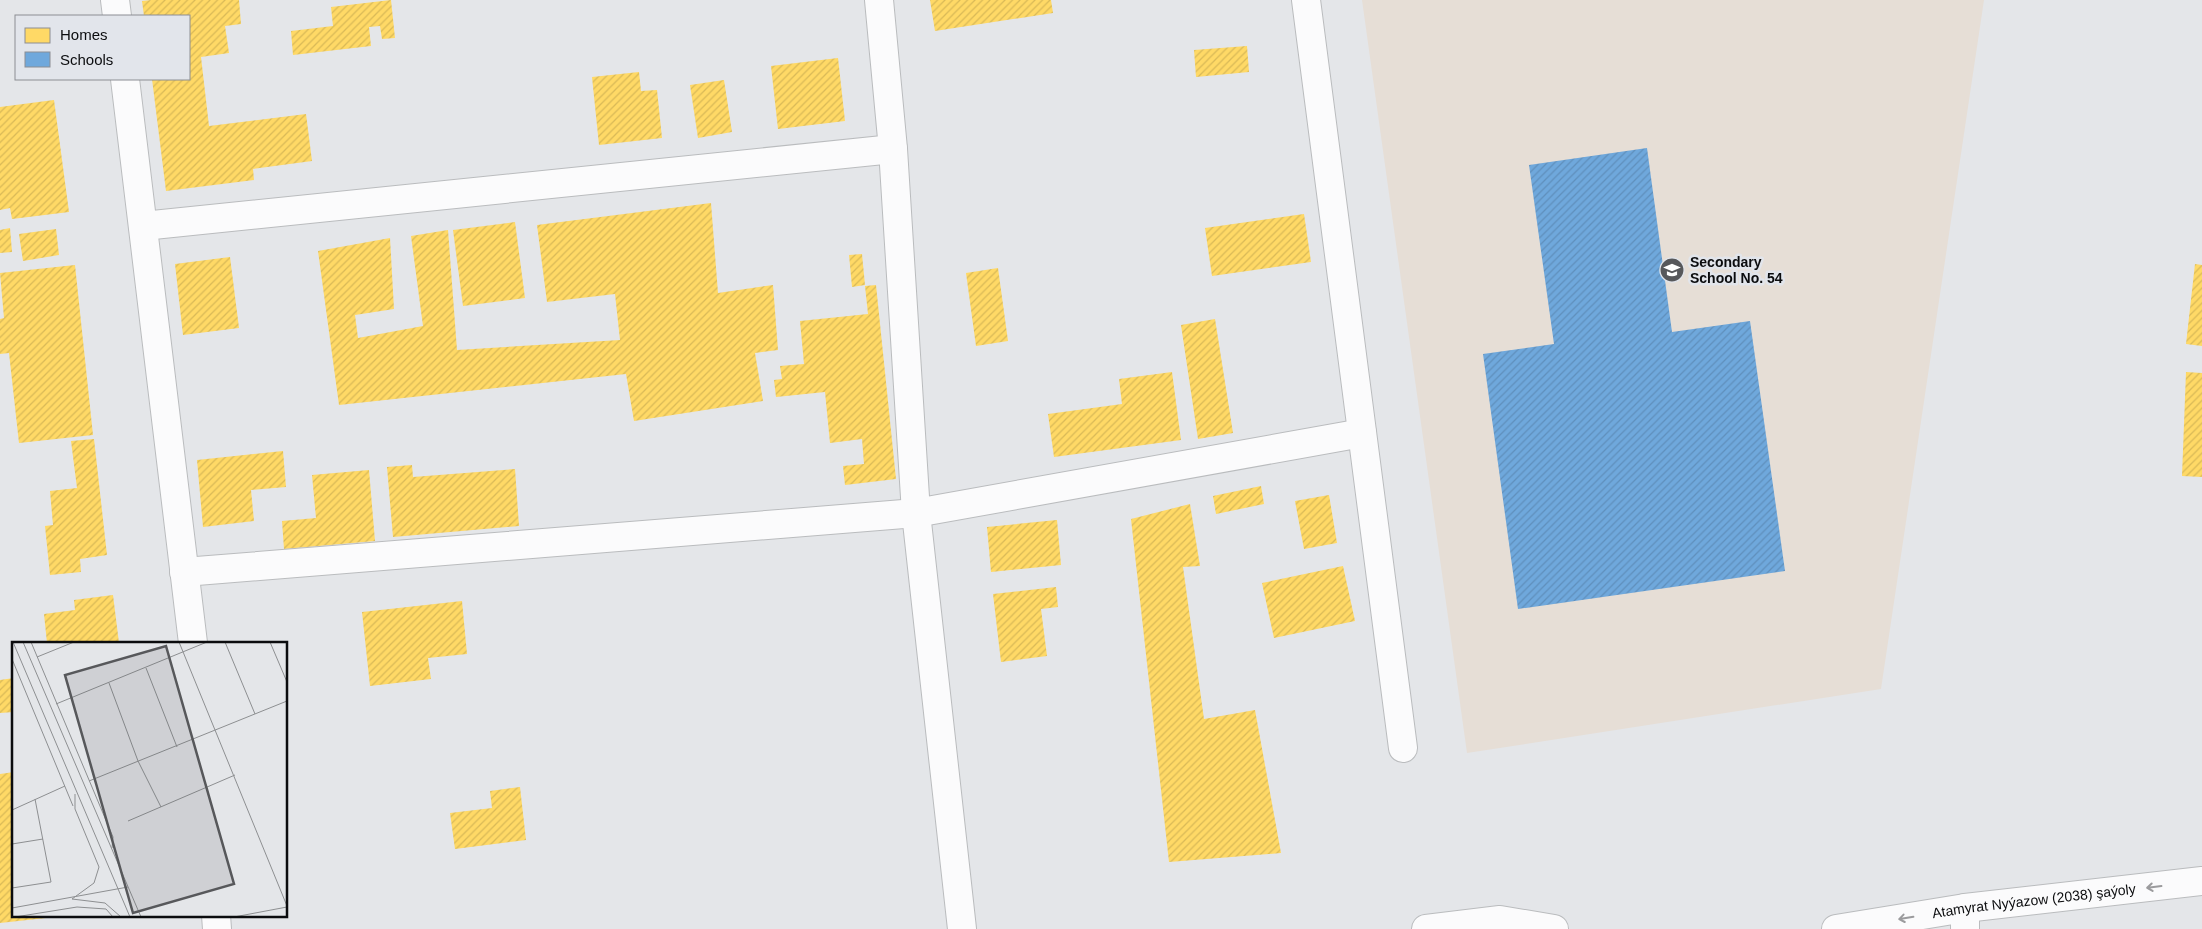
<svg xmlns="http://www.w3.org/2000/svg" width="2202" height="929" font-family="Arial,sans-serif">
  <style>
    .education { fill: #e6ded6 }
    .homes { fill: url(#homes-hatch) }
    .schools { fill: url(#schools-hatch) }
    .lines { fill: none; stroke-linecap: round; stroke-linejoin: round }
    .minor-casing { stroke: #babcbe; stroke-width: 30 }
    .tertiary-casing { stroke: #babcbe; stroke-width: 30 }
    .primary-casing { stroke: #babcbe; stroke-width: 30 }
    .minor { stroke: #fbfbfc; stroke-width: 28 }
    .tertiary { stroke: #fbfbfc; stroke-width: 28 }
    .primary { stroke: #fbfbfc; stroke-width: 28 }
    .oneway { stroke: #9b9b9d }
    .labels { text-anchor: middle; stroke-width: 5; stroke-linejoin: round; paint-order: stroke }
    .poi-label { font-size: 14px; font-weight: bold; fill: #0b0c0e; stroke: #e2e5eb; text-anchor: start }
    .street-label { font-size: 14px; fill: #0b0c0e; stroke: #e2e5eb }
    .inset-road { fill: none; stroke: #8d8f91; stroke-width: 1 }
    .view { fill: #57585b; fill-opacity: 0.15; stroke: #57585b; stroke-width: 2.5 }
    .inset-edge { fill: none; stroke: #0b0c0e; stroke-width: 2.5 }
  </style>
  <defs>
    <pattern id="homes-hatch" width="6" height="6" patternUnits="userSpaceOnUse" patternTransform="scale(1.25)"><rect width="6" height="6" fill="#ffd966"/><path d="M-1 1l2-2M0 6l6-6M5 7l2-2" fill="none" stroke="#d9b957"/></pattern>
    <pattern id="schools-hatch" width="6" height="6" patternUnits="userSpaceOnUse" patternTransform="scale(1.25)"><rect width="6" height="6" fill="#6fa8dc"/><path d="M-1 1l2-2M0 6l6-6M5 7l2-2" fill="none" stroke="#5f8fbc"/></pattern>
  </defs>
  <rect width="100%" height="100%" fill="#e4e6e9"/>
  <!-- education -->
  <path class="education" d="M1362,0H1984L1881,689L1467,753Z"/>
  <!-- homes -->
  <g class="homes">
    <path d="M151,0H239L241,24L225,26L229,53L201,57L209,126L306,114L312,161L253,169L254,180L166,191L152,79H189V16H144L142,1Z"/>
    <path d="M391,0L395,38L382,39L380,26L369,27L371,46L293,55L291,31L333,26L331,7Z"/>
    <path d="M930,0H1051L1053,13L935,31Z"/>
    <path d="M1247,46L1249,72L1196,77L1194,50Z"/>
    <path d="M838,58L845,121L778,129L771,66Z"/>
    <path d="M639,72L641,91L657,90L662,138L599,145L592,77Z"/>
    <path d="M724,80L732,132L698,138L690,85Z"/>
    <path d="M54,100L69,212L12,219L10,208L0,210V107Z"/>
    <path d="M711,203L718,293L773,285L778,350L755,353L763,401L634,421L626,374L339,405L318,251L390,238L394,309L355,315L358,338L423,326L411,236L448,230L457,350L620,340L615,294L547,302L537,225Z"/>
    <path d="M1304,214L1311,262L1212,276L1205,228Z"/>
    <path d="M515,222L525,298L463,306L453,230Z"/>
    <path d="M10,228L12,252L0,253V230Z"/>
    <path d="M56,229L59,255L23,261L19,234Z"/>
    <path d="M862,254L865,285L852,287L849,255Z"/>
    <path d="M230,257L239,328L183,335L175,264Z"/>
    <path d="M2195,264L2202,265V346L2186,344Z"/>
    <path d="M75,265L93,435L19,443L9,353L0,354V319L4,318L0,273Z"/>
    <path d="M998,268L1008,341L976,346L966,273Z"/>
    <path d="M876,285L896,479L845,485L843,466L864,464L862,439L830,443L825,392L776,397L774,380L782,379L780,366L804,364L800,321L868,314L865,286Z"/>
    <path d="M1215,319L1233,433L1198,439L1181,325Z"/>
    <path d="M1172,372L1181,440L1054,457L1048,414L1122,404L1119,379Z"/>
    <path d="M2186,372L2202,373V477L2182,476Z"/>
    <path d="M94,439L107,555L80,559L81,572L50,575L45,526L53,525L50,491L77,488L71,441Z"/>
    <path d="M283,451L286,487L251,490L254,521L203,527L197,460Z"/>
    <path d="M412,465L413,477L515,469L519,526L393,537L387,467Z"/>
    <path d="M369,470L375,541L284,549L282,521L316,518L312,475Z"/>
    <path d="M1261,486L1264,504L1216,514L1213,496Z"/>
    <path d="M1329,495L1337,543L1304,549L1295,501Z"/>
    <path d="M1190,504L1200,566L1183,567L1204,719L1255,710L1281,853L1169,862L1131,519Z"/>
    <path d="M1057,520L1061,565L991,572L987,527Z"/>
    <path d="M1343,566L1355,621L1274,638L1262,583Z"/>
    <path d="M1056,587L1058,607L1041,609L1047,656L1001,662L993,594Z"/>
    <path d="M113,595L119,643H47L44,614L75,610L74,600Z"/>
    <path d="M462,601L467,654L428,658L431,679L370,686L362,612Z"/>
    <path d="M14,678V712L0,713V680Z"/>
    <path d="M14,772V915L55,917L0,923V774Z"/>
    <path d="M520,787L526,840L455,849L450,813L492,808L490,791Z"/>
  </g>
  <!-- schools -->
  <path class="schools" d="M1647,148L1672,332L1750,321L1785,571L1518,609L1483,354L1554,344L1529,165Z"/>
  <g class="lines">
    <defs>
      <g id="minor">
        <path d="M115,0L117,16"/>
        <path d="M879,0L893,149L916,513L962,929"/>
        <path d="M1306,0L1403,748"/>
        <path d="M125,79L193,643"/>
        <path d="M143,226L893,149"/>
        <path d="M184,572L916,513L1362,433"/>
        <path d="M216,915L217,929"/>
        <path d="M1426,929L1500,920L1554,929"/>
      </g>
      <path id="tertiary" d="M1965,908V929"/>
      <g id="primary">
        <path id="s1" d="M1836,929L1965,908L2202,881"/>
      </g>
    </defs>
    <!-- minor casing -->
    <use href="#minor" class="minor-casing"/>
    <!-- tertiary casing -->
    <use href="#tertiary" class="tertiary-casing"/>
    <!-- primary casing -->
    <use href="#primary" class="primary-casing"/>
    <!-- minor -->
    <use href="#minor" class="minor"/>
    <!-- tertiary -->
    <use href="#tertiary" class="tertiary"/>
    <!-- primary -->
    <use href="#primary" class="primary"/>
  </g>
  <!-- one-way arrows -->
  <defs><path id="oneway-shaft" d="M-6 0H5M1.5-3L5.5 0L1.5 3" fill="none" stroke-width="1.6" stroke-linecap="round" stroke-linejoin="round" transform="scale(1.25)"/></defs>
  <g class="oneway">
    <use href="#oneway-shaft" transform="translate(2154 887) rotate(173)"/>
    <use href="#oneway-shaft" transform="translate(1906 918) rotate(171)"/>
  </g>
  <!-- icons -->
  <defs>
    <symbol id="school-disc" viewBox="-11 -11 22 22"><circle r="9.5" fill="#57585b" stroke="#e2e5eb"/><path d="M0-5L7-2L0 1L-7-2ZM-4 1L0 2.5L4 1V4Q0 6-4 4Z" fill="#fff"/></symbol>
  </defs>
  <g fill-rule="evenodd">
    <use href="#school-disc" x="1658" y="256" width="28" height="28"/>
  </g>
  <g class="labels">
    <!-- poi labels -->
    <g class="poi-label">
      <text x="1690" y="267">Secondary<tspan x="1690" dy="16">School No. 54</tspan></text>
    </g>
    <!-- street labels -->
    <g class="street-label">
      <text dy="5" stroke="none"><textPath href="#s1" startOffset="200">Atamyrat Nyýazow (2038) şaýoly</textPath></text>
    </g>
  </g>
  <!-- overview -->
  <g transform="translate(12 642)">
    <rect width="275" height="275" fill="#e4e6e9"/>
    <path class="inset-road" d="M1,0L118,275M11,0L129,275M19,0L101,195L100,206M167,0L275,264M213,0L243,72M258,0L275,40M25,15L62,0M0,17L61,164M134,26L165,105M97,41L126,119L149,165M44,62L195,0M77,139L275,59M0,168L53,144M116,179L223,133M0,202L31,197M0,246L39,240L23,157M60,257L82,241L87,225L63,167V152M60,257L93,261L109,275M0,266L116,245M3,275L65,265L94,267L101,275M222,275L275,265"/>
    <path class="view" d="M154,4L222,242L121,271L53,33Z"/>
    <rect width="275" height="275" class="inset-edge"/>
  </g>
  <!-- legend -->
  <rect x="15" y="15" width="175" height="65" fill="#e2e5eb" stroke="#8c8e93"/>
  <rect x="25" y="28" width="25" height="15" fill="#ffd966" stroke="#8c8e93"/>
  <text x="60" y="40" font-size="15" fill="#0b0c0e">Homes</text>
  <rect x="25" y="52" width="25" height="15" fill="#6fa8dc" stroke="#8c8e93"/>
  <text x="60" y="65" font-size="15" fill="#0b0c0e">Schools</text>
</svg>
